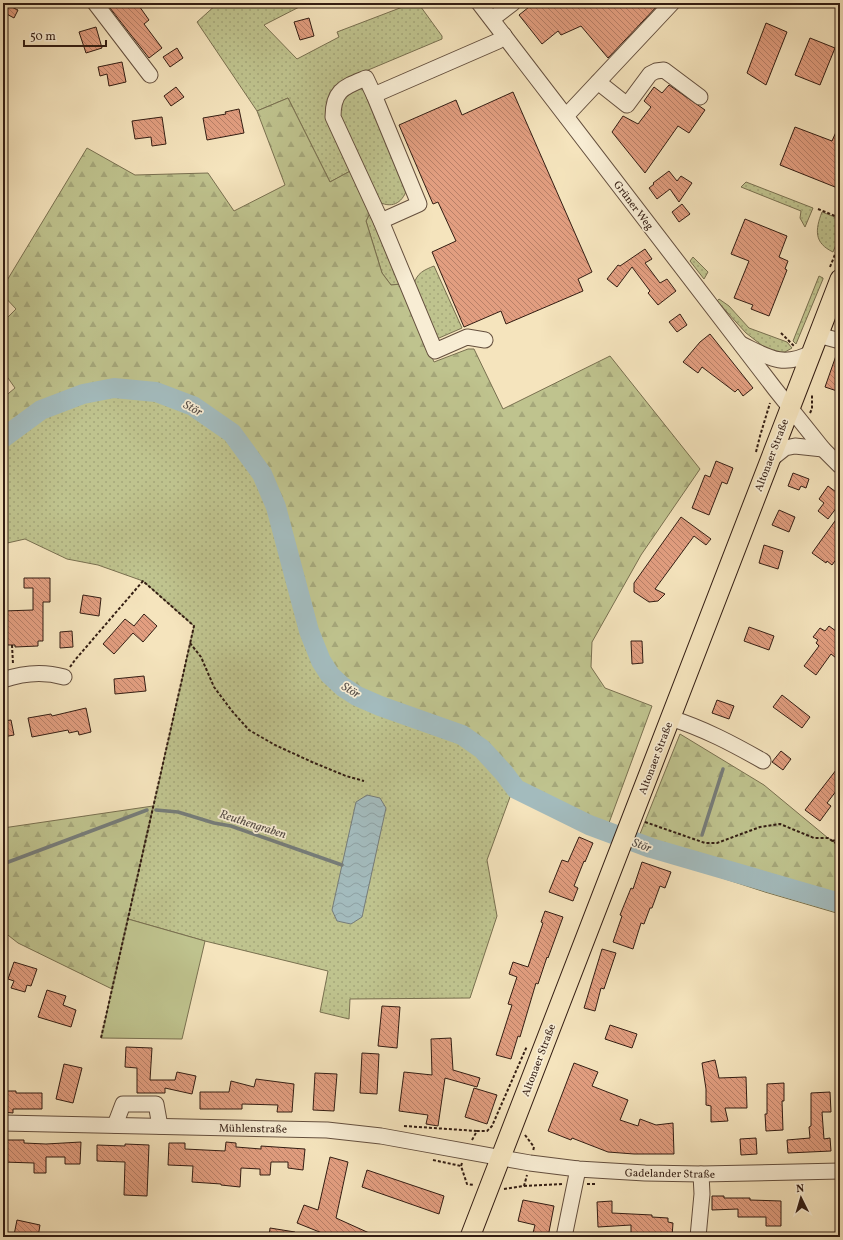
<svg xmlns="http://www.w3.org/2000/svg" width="843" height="1240" font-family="Vollkorn,serif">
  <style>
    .grass { fill: url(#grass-dots); stroke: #797050 }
    .forest { fill: url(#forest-firs); stroke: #797050 }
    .park { fill: #bfc38e; stroke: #797050 }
    .water { fill: url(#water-waves); stroke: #767c79 }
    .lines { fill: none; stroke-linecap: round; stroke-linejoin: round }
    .stream { stroke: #767c79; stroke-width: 3.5 }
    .river { stroke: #a3bbbd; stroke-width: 20 }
    .building { fill: url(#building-back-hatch); stroke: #331d13 }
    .minor-casing { stroke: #644f3e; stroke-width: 17 }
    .major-casing { stroke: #331d13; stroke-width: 21 }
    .path { stroke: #331d13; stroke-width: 2; stroke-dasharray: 3 2; stroke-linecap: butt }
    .minor { stroke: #f8edd4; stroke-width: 15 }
    .major { stroke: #f5e4bd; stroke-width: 19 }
    .labels { text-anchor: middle; stroke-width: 3.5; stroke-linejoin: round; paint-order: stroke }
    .street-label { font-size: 11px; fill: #331d13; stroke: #f8edd4 }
    .water-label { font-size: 12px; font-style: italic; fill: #554c46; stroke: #f8edd4 }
  </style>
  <defs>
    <pattern id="grass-dots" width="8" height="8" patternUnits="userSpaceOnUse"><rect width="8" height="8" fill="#bfc38e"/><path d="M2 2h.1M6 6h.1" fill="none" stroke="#a5a77a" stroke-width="1.8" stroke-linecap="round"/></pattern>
    <pattern id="forest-firs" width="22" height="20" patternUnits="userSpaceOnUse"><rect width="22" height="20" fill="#bfc38e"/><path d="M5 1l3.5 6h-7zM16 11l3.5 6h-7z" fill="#a5a77a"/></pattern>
    <pattern id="water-waves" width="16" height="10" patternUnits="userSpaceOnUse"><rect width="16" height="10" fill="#a3bbbd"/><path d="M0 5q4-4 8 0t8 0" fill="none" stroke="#8da0a2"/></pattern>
    <pattern id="building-back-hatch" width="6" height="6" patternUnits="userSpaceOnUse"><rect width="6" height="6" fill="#e29e80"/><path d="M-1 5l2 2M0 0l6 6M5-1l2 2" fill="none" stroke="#b88068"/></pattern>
  </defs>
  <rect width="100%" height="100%" fill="#f5e4bd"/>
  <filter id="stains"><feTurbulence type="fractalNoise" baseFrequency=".005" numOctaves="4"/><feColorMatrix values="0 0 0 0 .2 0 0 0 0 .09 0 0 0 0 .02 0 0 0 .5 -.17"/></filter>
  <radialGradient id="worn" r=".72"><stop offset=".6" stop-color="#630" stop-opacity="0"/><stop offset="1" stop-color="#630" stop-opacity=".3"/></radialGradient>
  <!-- grass -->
  <g class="grass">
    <path d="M218,3H307L264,25L297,59L339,37L337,32L413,3H418L442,36V39L342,81L333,90L354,169L330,182L288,98L257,111L197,22Z"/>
    <path d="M357,88L362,89L367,93L407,189C402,204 391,209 377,201L337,116L339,100Z"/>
    <path d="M746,182L813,208L805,227L800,218L801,211L741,187Z"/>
    <path d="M371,211L401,284L391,285L382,273L366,221Z"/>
    <path d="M822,212L840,219V235L833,252C814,243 815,230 822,212Z"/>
    <path d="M693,257L708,272L704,279L690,261Z"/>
    <path d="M434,266L462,328L439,338H437L414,284C417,273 424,270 434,266Z"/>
    <path d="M819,276L823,278V279L796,344L793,341Z"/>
    <path d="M719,299L729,306L749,328L787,342L792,348L785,352L775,353L768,350L746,333L717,301Z"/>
    <path d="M114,388L156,392L193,406L232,433L262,474L276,507L309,631L321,661L357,696L380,706L462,735L482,749L504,773L516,789L510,797L487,860L497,916L470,998L350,999L349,1019L320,1012L328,971L205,941L128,919L194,626L143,581L98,565L67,559L25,539L3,544V438L41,410L83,394Z"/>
  </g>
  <!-- forest -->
  <g class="forest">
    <path d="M288,98L330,182L354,169L371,211L366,221L382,273L391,285L401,284L434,362L468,349H474L503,409L610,356L700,469L641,555L592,642L591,667L605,688L652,706L606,831L589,825L516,789L504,773L482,749L462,735L380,706L357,696L343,687L330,675L321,661L309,631L276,507L262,474L232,433L193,406L156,392L114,388L83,394L41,410L3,438V398L15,388L3,371V322L16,309L3,295V287L87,148L135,175L208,173L234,211L285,185L257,111Z"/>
    <path d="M680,734L764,785L828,838L840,846V914L765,892L634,849Z"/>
    <path d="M153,806L112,989L18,943L4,932L3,828Z"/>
  </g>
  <!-- park -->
  <path class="park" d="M128,919L205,941L182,1039L101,1038Z"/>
  <!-- water -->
  <path class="water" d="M367,795L380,798L386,808L362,917L351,924L337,921L332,910L356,802Z"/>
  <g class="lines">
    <!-- stream -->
    <g class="stream">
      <path d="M156,810L178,812L214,823L231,826L342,865"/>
      <path d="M702,835L723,769"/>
      <path d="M3,864L147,810"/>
    </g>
    <!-- river -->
    <path class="river" d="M3,438L41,410L83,394L114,388L156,392L193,406L232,433L262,474L276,507L309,631L321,661L330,675L343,687L357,696L380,706L462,735L482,749L504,773L516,789L589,825L651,848L840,903"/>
  </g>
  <!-- building -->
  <g class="building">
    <path d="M3,3L18,10L14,18L3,12Z"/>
    <path d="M106,3H137L149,20L144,24L162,48L149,58Z"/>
    <path d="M534,3H660L608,58L581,26L561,35L558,31L542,44L519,15Z"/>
    <path d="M309,18L314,36L300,40L294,22Z"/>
    <path d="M766,23L787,32L766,85L747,73Z"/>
    <path d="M96,27L102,48L86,53L79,32Z"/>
    <path d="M810,38L835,48L820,85L795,75Z"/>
    <path d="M177,48L183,58L170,67L163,57Z"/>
    <path d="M122,62L126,82L109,86L107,74L100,76L98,67Z"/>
    <path d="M669,85L705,110L689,133L678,126L645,173L612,132L623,116L638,124L651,107L644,101L654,87L662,93Z"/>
    <path d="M176,87L184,97L171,106L164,96Z"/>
    <path d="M513,92L592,272L578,279L583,291L506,324L501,311L464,327L432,252L456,241L438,202L433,204L399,125L456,100L462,115Z"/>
    <path d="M239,109L244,133L207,140L203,118L226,114L225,112Z"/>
    <path d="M162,117L166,144L152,146L151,137L135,139L132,121Z"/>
    <path d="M840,123V189L780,165L795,127L832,141Z"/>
    <path d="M669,171L677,181L681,176L692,183L679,202L670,189L657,199L649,188L654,184L653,183Z"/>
    <path d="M682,204L690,214L679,222L672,212Z"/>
    <path d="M745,219L787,236L779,257L788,261L785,269L787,270L769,316L751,309L753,305L734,298L749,261L731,254Z"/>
    <path d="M645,249L652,259L645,263L660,283L667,279L676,291L658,305L648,293L650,291L632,267L617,287L607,279L618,265L620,266Z"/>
    <path d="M680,314L687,325L677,332L669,322Z"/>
    <path d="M710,334L753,388L743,396L738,389L735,392L702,367L698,373L683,362L700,342Z"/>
    <path d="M838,350H840V392L825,387Z"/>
    <path d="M716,461L733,468L727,484L722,482L709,515L692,508L705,475L710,477Z"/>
    <path d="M793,473L809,479L806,488L801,486L799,490L788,486Z"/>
    <path d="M828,486L840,495V503L828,519L818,511L824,503L819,499Z"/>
    <path d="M779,510L795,517L789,532L772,525Z"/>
    <path d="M840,514V554L832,565L827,561L826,563L812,553Z"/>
    <path d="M681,517L711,539L706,545L694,536L655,589L665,594L658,601L649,602L634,592V583Z"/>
    <path d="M764,545L783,551L778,569L759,563Z"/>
    <path d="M24,578H50V602H43V641H38V646L15,647V645H3V611L33,610V588H24Z"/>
    <path d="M83,595L101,598L99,616L80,613Z"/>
    <path d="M144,614L157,626L143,642L133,633L114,654L103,644L125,619L134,626Z"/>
    <path d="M829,626L840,634V661L831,654L816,675L804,666L819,646L816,643L818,640L813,637L820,628L825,631Z"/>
    <path d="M749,627L774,636L769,650L744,641Z"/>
    <path d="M72,631L73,647L60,648V632Z"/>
    <path d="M631,641H642L643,663L632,664Z"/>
    <path d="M144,676L146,691L115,694L114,679Z"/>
    <path d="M782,695L810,717L802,728L773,707Z"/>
    <path d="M717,700L734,706L729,719L712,713Z"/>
    <path d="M86,708L91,732L79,735L78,731L69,733L68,730L32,737L28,718L51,714L52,716Z"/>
    <path d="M11,720L14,735L3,737V721Z"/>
    <path d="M781,751L791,759L783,770L772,762Z"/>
    <path d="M840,765V786L827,803L831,806L820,821L805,810Z"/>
    <path d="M579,837L593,843L585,862L584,861L574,886L578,888L573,901L549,892L562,860L568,862Z"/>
    <path d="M642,862L671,872L665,888L660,886L652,908H650L644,924L641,923L633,949L613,942L622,916L620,915L631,888L633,889Z"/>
    <path d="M545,911L563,917L548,958L547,957L538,984L536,983L520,1037L518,1036L511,1059L496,1055L512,1005L508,1004L517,977L509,974L513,962L528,967L543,923L541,922Z"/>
    <path d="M602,949L616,953L604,989L601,988L595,1011L584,1008Z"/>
    <path d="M14,962L37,969L31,986L27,985L25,992L11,988L14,981L8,979Z"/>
    <path d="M47,990L66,996L63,1005L76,1010L71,1027L38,1017Z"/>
    <path d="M382,1006L400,1007L397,1048L378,1046Z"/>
    <path d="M610,1025L637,1034L632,1048L605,1039Z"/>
    <path d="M451,1038L453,1070L480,1078L477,1087L445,1078L438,1126L426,1124L428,1115L399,1111L404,1072L432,1075L431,1039Z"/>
    <path d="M126,1047L152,1048L150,1080H175L177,1072L196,1076L192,1094L165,1088V1093H137V1068L125,1067Z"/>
    <path d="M362,1053L379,1054L377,1094L360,1093Z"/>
    <path d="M715,1060L719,1078L746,1077L747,1108H725L728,1121L711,1122V1106L706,1105V1089L702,1063Z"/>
    <path d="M574,1063L598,1072L592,1086L628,1100L620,1120L638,1126L640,1119L656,1125L673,1123L674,1154H634L608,1152L572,1138L571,1140L548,1131Z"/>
    <path d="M64,1064L82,1068L73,1103L56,1099Z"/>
    <path d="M315,1073L337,1074L334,1111L313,1110Z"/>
    <path d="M256,1079L294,1084L292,1112H277L278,1105L242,1104V1109H200V1092H229L231,1081L254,1087Z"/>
    <path d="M784,1083V1101H782L783,1130L766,1131L765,1114H767V1084Z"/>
    <path d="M474,1088L497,1095L487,1124L465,1117Z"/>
    <path d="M3,1091H16V1093H42V1109H13V1113L3,1112Z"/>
    <path d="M830,1092L831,1112H822L824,1139L830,1138L831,1151L788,1153L787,1140L810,1138L809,1127L811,1126V1093Z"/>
    <path d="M756,1138L757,1154L741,1155L740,1139Z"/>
    <path d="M6,1140H24V1143L46,1144L81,1142L80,1164H65V1157H46V1173H34V1163L3,1162V1150H6Z"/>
    <path d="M226,1142L236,1143V1147L261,1149V1146L305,1149L303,1170L288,1168V1162H271L270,1175H260V1169L241,1168L240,1187L221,1185V1184L192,1182L193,1166L168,1165L169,1143H185V1149L225,1151Z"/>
    <path d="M125,1144L149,1145L147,1196L124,1195L125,1162L97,1161V1145L125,1146Z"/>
    <path d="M330,1157L348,1162L336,1218L378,1237H332L297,1223L304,1205L318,1210Z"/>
    <path d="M367,1170L444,1196L439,1214L362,1187Z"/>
    <path d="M712,1196H724V1198H750V1200L781,1201V1226H766V1217H738V1209L712,1210Z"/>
    <path d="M523,1200L554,1206L548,1237H532L535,1225L518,1221Z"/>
    <path d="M612,1201V1213L652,1215V1217L668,1218V1222L673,1223L672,1237H631V1225L598,1227L597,1202Z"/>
    <path d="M17,1220L40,1225L38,1237H25L14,1235Z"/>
    <path d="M270,1228L295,1232V1237H269Z"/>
  </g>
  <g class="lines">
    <defs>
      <g id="minor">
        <path d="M95,3L150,75"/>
        <path d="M479,3L775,389L823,449L840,466"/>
        <path d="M492,19L513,3"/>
        <path d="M598,82L627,105L650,74L656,71L664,70L700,97"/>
        <path d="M374,95L419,204L381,221"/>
        <path d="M566,116L672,3"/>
        <path d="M818,335L840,341"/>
        <path d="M485,340L467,337L435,351L381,221L333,117C333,90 344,87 366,78L374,95L498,41L504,35"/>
        <path d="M741,344C768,357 782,368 811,353"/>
        <path d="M770,460L785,448L795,446L823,449"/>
        <path d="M3,680C23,673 43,671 64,677"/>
        <path d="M670,718C703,728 733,744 763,761"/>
        <path d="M3,1123L327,1130L381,1136L530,1163L578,1169L645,1173L701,1174L840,1171"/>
        <path d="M115,1125L123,1104H156L160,1126"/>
        <path d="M564,1237L578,1169"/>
        <path d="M698,1237L702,1194L701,1174"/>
      </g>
      <path id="major" d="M470,1237L840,279"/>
    </defs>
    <!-- minor casing -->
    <use href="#minor" class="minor-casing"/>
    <!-- major casing -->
    <use href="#major" class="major-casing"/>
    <!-- path -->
    <g class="path">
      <path d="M818,209L840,218"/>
      <path d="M830,267L840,242"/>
      <path d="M781,333L794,346"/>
      <path d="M810,413L812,409V394"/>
      <path d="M756,452L760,436L770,403"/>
      <path d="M190,643L201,657L214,687L232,711L249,730L275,745L312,762L346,776L364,781"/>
      <path d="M12,645L13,664"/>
      <path d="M70,667L75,660L143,581L194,626L101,1038"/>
      <path d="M645,822L705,843H717L760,827L780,824L814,838H828L840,846"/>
      <path d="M832,841L840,839"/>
      <path d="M404,1126L477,1131"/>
      <path d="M525,1135L534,1147L533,1151"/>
      <path d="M472,1140L477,1131H487L492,1126L527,1046"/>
      <path d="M433,1160L461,1166"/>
      <path d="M462,1163L461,1166L467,1184L474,1185"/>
      <path d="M587,1184H597"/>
      <path d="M524,1186L563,1184"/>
      <path d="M504,1189L524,1186L527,1175"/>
    </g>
    <!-- minor -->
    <use href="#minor" class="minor"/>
    <!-- major -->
    <use href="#major" class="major"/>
  </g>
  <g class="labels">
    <!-- street labels -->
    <g class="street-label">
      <text transform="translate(634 205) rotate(53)" y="4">Grüner Weg</text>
      <text transform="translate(771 455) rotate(-69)" y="4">Altonaer Straße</text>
      <text transform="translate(655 758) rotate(-69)" y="4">Altonaer Straße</text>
      <text transform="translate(538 1060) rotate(-69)" y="4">Altonaer Straße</text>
      <text transform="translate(253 1128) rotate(1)" y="4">Mühlenstraße</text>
      <text transform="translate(670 1173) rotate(1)" y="4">Gadelander Straße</text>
    </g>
    <!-- water labels -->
    <g class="water-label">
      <text transform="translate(193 408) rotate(28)" y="4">Stör</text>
      <text transform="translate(351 690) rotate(31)" y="4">Stör</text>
      <text transform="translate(253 824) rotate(18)" y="4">Reuthengraben</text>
      <text transform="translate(642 845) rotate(20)" y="4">Stör</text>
    </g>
  </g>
  <!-- margin -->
  <rect width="843" height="1240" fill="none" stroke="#f5e4bd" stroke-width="16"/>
  <rect x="4" y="4" width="835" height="1232" fill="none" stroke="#331d13" stroke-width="2"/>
  <rect x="8" y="8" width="827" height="1224" fill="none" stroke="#331d13"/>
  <!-- north arrow -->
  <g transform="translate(801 1198) rotate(355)" stroke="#f8edd4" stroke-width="3" paint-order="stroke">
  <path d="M0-3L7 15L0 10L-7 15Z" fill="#331d13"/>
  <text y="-6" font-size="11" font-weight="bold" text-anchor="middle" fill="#331d13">N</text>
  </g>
  <!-- scale -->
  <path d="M24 40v6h82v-6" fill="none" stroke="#331d13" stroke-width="2"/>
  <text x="30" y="40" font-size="12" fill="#331d13" stroke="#f8edd4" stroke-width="3" paint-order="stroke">50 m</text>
  <rect width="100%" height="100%" filter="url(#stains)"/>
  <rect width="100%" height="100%" fill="url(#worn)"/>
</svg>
